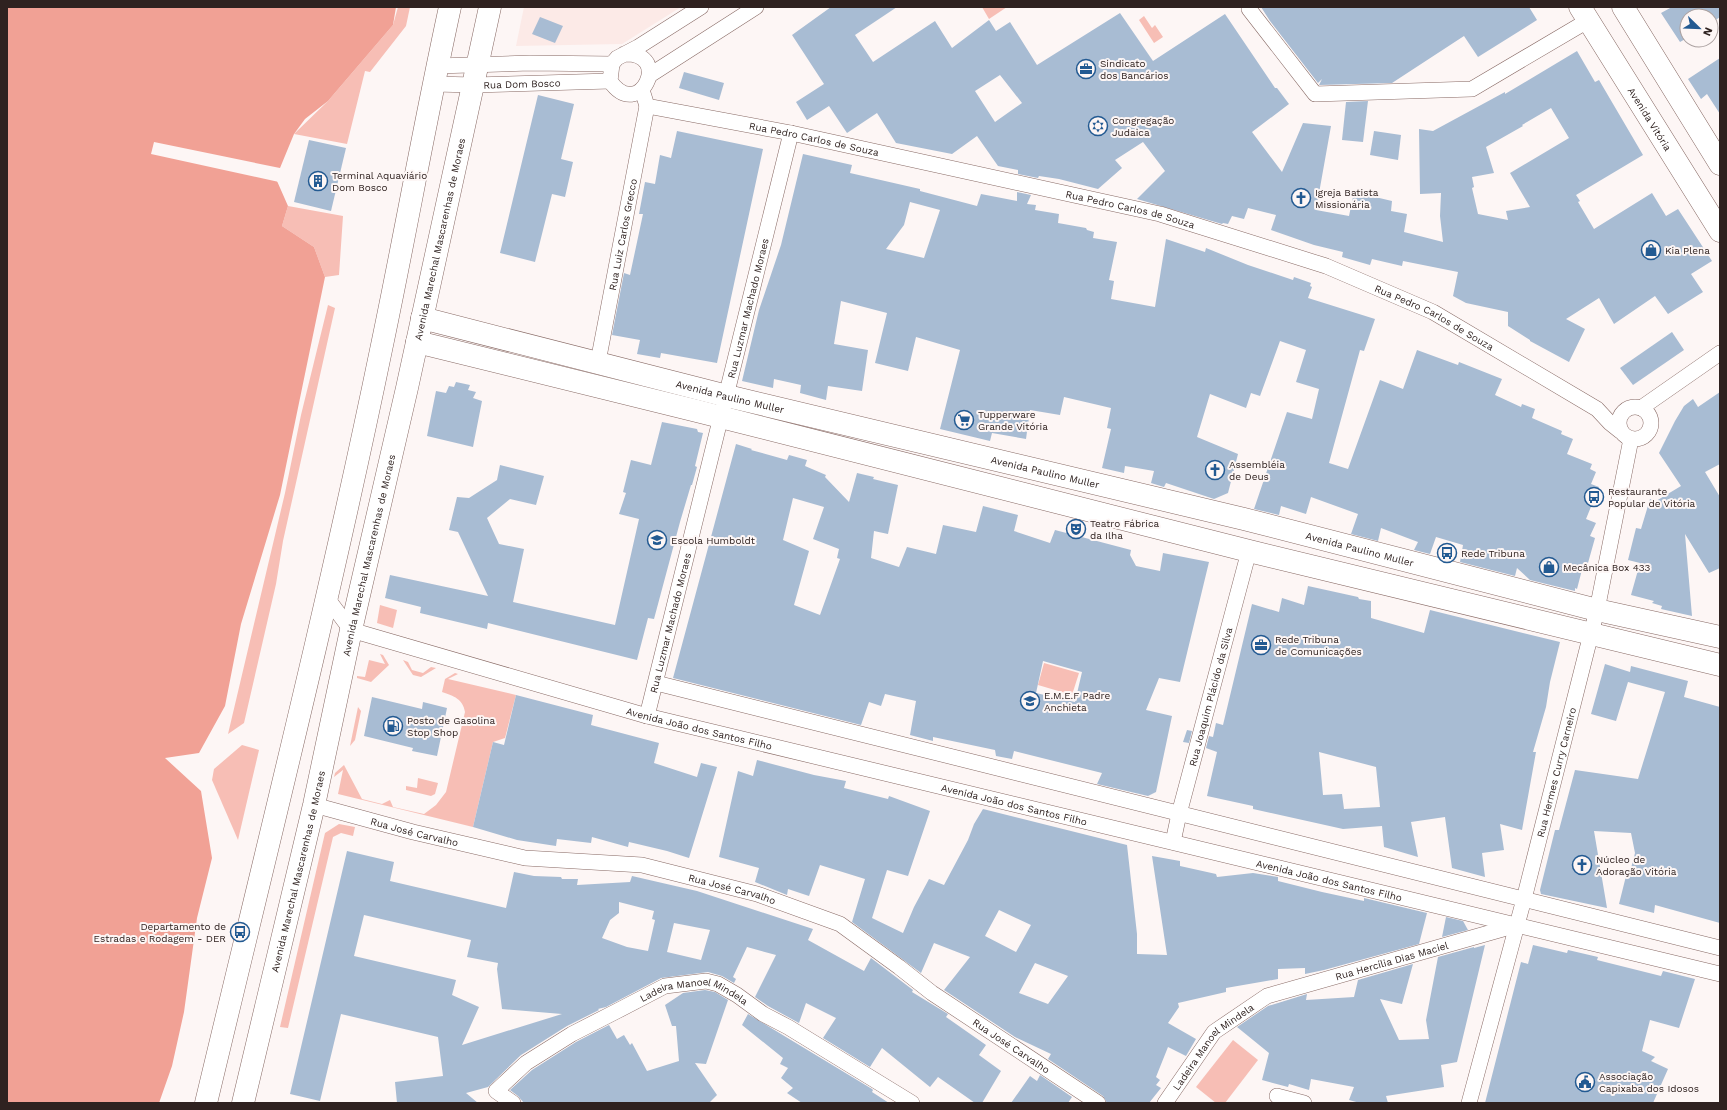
<svg xmlns="http://www.w3.org/2000/svg" width="1727" height="1110" font-family="'Work Sans',sans-serif">
  <style>
    .built { fill: #fceae7 }
    .green { fill: #f7beb5 }
    .water { fill: #f1a195 }
    .pier { fill: #fdf6f5 }
    .building { fill: #a8bcd3; fill-rule: evenodd }
    .lines { fill: none; stroke-linecap: round; stroke-linejoin: round }
    .street-casing { stroke: #886a65; stroke-width: 16 }
    .secondary-casing { stroke: #886a65; stroke-width: 23 }
    .primary-casing { stroke: #886a65; stroke-width: 23 }
    .street { stroke: #fff; stroke-width: 15 }
    .secondary { stroke: #fff; stroke-width: 22 }
    .primary { stroke: #fff; stroke-width: 22 }
    .labels { text-anchor: middle; stroke-width: 4; stroke-linejoin: round; paint-order: stroke }
    .poi-label { font-size: 10px; fill: #2f2220; stroke: #fdf6f5; text-anchor: start }
    .street-label { font-size: 10px; fill: #2f2220; stroke: #fdf6f5 }
  </style>
  <rect width="100%" height="100%" fill="#fdf6f5"/>
  <!-- built -->
  <path class="built" d="M524,7H681L622,44L516,46Z"/>
  <!-- green -->
  <g class="green">
    <path d="M398,7H410L406,26L370,72L365,71L347,144L294,134L328,101L393,25Z"/>
    <path d="M982,7H1007L989,19Z"/>
    <path d="M1144,16L1152,28L1155,25L1163,37L1154,43L1139,20Z"/>
    <path d="M288,206L343,216L339,275L325,277L314,247L282,226Z"/>
    <path d="M328,305L335,308L283,541L276,584L244,723L228,734L285,493L301,415Z"/>
    <path d="M380,605L397,610L393,628L377,623Z"/>
    <path d="M380,654L383,655L389,665L371,682L357,678V676L365,677L369,660L385,664Z"/>
    <path d="M403,660L408,662L412,670L423,673L431,667L436,668L421,677L413,675Z"/>
    <path d="M1044,663L1079,673L1072,695L1038,685Z"/>
    <path d="M455,673L458,674L448,679L516,695L505,738L493,742L473,827L338,794L343,770L334,777L335,773L344,765L362,799L382,804L390,800L393,807L424,814L436,805L446,792L465,712C463,699 454,696 442,692L445,679Z"/>
    <path d="M358,707L361,711L355,740L350,746Z"/>
    <path d="M242,745L259,750L238,840L212,780L214,769Z"/>
    <path d="M418,778L438,783L435,794L431,796L406,790V786L417,788Z"/>
    <path d="M339,824L355,827L353,836L341,833L333,837L288,1028L280,1027L325,833Z"/>
    <path d="M1233,1040L1258,1060L1225,1103H1216L1196,1087Z"/>
  </g>
  <!-- water -->
  <path class="water" d="M7,7H396L393,25L328,101L305,119L294,134L280,168L277,181L288,206L282,226L314,247L325,277L280,495L241,624L225,706L199,753L165,758L201,791L212,858L197,918L184,1012L172,1066L159,1103H7Z"/>
  <!-- pier -->
  <path class="pier" d="M154,142L280,168H282L279,182L151,154Z"/>
  <!-- building -->
  <g class="building">
    <path d="M831,7H897L855,35L873,62L935,21L952,48L989,20L996,31L1010,22L1037,65L1120,13L1153,61L1225,14L1275,88H1277L1289,104L1252,132L1282,172L1303,123L1331,126L1316,210L1349,216L1354,192L1392,201L1391,211L1407,214L1404,232L1443,242L1440,216L1441,193L1420,194L1419,129L1433,131L1505,92V94L1577,51L1595,82L1599,80L1643,155L1576,195L1580,201L1578,202L1594,229L1652,193L1666,216L1678,209L1712,261L1691,274L1703,292L1668,314L1655,296L1614,324L1599,298L1566,319L1585,329L1569,362L1530,341V340L1508,326V312L1466,303L1453,296L1458,272L1403,261L1402,266L1372,259L1370,265L1342,257L1343,252L1314,245L1271,230L1276,215L1248,208L1244,219L1232,216L1228,224L1223,223L1222,224L1137,199L1165,171L1143,142L1115,160L1122,168L1098,189L1059,179L1039,176L1038,178L1018,174V170L998,166L977,136L952,154L896,143L877,113L847,133L829,106L807,120L796,102L824,84L792,35ZM1000,75L1022,103L995,122L975,91ZM1551,108L1569,138L1510,173L1530,207L1506,211L1508,220L1478,214L1472,188L1474,187L1472,177L1494,173L1486,147L1523,126L1522,125Z"/>
    <path d="M1261,7H1529L1537,20L1478,57L1464,36L1392,83L1319,85L1322,79L1318,83L1270,21Z"/>
    <path d="M1672,7H1720V17L1711,23V16H1687V38L1680,42L1661,13Z"/>
    <path d="M540,17L563,26L555,43L532,34Z"/>
    <path d="M1720,58V114L1707,94L1701,99L1688,79Z"/>
    <path d="M684,72L724,83L719,100L679,88Z"/>
    <path d="M538,95L574,104L561,159L573,162L565,197L552,194L535,262L500,253Z"/>
    <path d="M1368,101L1363,142L1342,140L1346,102Z"/>
    <path d="M677,131L763,149L717,363L661,353L660,358L637,354L640,340L612,335L624,273L630,275L643,214H639L645,182L655,184L660,155L671,158Z"/>
    <path d="M1374,131L1401,135L1398,160L1370,155Z"/>
    <path d="M309,140L346,148L331,211L294,202Z"/>
    <path d="M803,154L852,165L850,173L920,189V191L977,206L981,194L1017,201V192L1031,195L1027,204L1036,205L1035,210L1059,214L1058,223L1086,228L1087,230L1094,232L1093,238L1117,242L1109,280L1114,281L1111,299L1155,307L1166,239L1205,252L1206,248L1248,265L1293,280L1294,277L1311,283L1310,286L1312,287L1308,298L1375,319L1364,351L1360,350L1329,463L1348,469L1380,380L1403,389L1417,350L1458,365L1459,362L1502,379L1495,395L1521,407L1522,404L1535,409L1532,418L1562,431L1561,434L1573,439L1567,454L1592,464L1590,469L1596,472L1591,484L1599,487L1586,519L1596,523L1590,536L1595,538L1588,563L1584,562L1577,589L1575,588V591L1530,580L1517,568L1515,576L1460,562L1463,545L1436,537L1430,554L1414,550L1418,542L1381,528L1378,541L1351,534L1358,514L1311,497L1306,514L1281,506L1279,515L1254,509L1287,412L1312,419L1319,389L1296,382L1306,350L1280,341L1260,396L1251,393L1246,408L1210,394L1197,437L1238,454L1228,493L1214,499L1166,483L1164,487L1151,483L1154,471L1125,466L1124,473L1102,468L1111,429L1107,428L1111,408L1064,397L1060,415L1030,410L1026,439L992,433L990,441L940,429L960,350L916,337L908,371L875,363L887,313L841,301L834,344L868,350L862,391L828,386L826,400L800,393L801,385L774,379L773,388L742,381L759,310L781,245ZM910,202L940,210L924,258L886,249L904,225Z"/>
    <path d="M1672,332L1684,350L1633,385L1620,368Z"/>
    <path d="M456,382L470,385L468,390L476,392L473,398L482,401L473,447L427,436L436,391L446,393L449,386L454,387Z"/>
    <path d="M1720,392V464L1705,472L1720,497V568L1709,573L1685,534L1692,616L1661,609L1662,606L1652,603L1654,601L1631,595L1640,563L1628,560L1636,528L1641,529L1650,499L1656,501L1681,486L1659,453L1675,421L1684,406L1693,399L1698,407Z"/>
    <path d="M662,422L697,429L698,432L703,433L695,466L697,467L692,485H691L680,522L654,619L648,618L637,660L488,623L487,629L420,613L421,607L385,598L390,575L488,596L458,532L449,530L457,497L469,498L497,480L500,465L544,476L536,505L510,499L487,518L499,544L524,549L513,602L615,625L639,519L619,514L626,493L623,492L631,460L651,465Z"/>
    <path d="M736,444L752,449L751,450L787,460L789,455L807,460L805,466L826,475L825,477L849,502L857,473L874,477L873,479L898,485L888,534L874,531L871,558L899,567L907,547L936,554L943,525L976,532L983,506L1018,515L1014,531L1050,543L1055,530L1131,550L1130,555L1136,566L1160,571L1163,553L1209,562L1180,682L1159,678L1146,710L1172,716L1156,792L1148,796L1097,784L1102,773L1014,751L1012,759L996,756L995,750L933,737V741L910,735L916,701L885,694L881,706L869,702L861,725L673,678ZM793,498L824,507L813,539L839,549L837,558L840,559L820,615L794,605L809,551L783,540ZM1043,661L1082,672L1075,702L1036,693Z"/>
    <path d="M1308,586L1358,597L1359,599L1371,601V618L1424,633L1430,610L1560,642L1550,682L1546,707L1533,752H1536L1522,830L1500,824L1504,850L1482,853L1485,877L1452,868L1445,817L1411,822L1418,857L1384,847L1382,826L1343,829L1253,809V806L1207,796L1217,752L1206,748L1209,736L1213,737L1216,723L1223,725L1252,604L1279,612L1282,598L1304,605ZM1319,752L1376,767L1380,807L1344,809L1342,794L1323,795Z"/>
    <path d="M1605,664L1630,672L1631,666L1688,681L1684,697L1720,707V923L1655,905L1654,913L1619,904L1627,872H1630L1635,853L1631,833L1594,831L1607,908L1541,894L1540,890L1555,830H1559L1575,770L1638,779L1665,692L1628,682L1616,721L1591,714Z"/>
    <path d="M516,695L593,715L591,725L659,743L654,763L697,777L701,763L717,767L689,858L667,851L629,842L628,847L592,837L591,843L557,839L556,846L517,840L473,827L493,742L504,745Z"/>
    <path d="M372,697L422,709L423,702L447,708L437,756L412,751L413,748L364,736Z"/>
    <path d="M1187,730L1192,731L1189,743L1183,742Z"/>
    <path d="M757,760L814,775L846,781L844,788L888,799L889,796L930,811L908,876L887,870L872,918L903,933L914,907L929,879L944,885L968,840L974,824L983,809L1127,845L1137,934V954L1167,955L1152,856L1180,861V866L1216,874L1217,877L1253,873L1278,877V881L1322,892L1364,901V898L1427,913L1419,944L1324,970L1305,974V968L1278,969V979L1226,988V992L1178,1003L1179,1007L1168,1023L1196,1039L1186,1056L1168,1047L1156,1077L1160,1080L1156,1085L1161,1088L1149,1103H1107L1103,1096L1048,1059L1051,1054L1015,1037L944,990L970,957L934,943L921,973L852,922L865,879L820,865L809,896L788,889L787,895L755,882L759,868L719,857L738,771L753,776ZM999,910L1031,925L1016,952L985,936ZM1035,963L1068,976L1048,1004L1019,993Z"/>
    <path d="M347,851L394,862L390,881L506,908L514,872L534,876L561,877L562,879H578L577,885L630,882L632,876L697,891L813,929L808,940L864,971L871,958L913,990L912,992L948,1014L946,1017L986,1045L979,1055L1001,1071L982,1103H975L938,1077L930,1087L882,1048L870,1067L823,1038L836,1018L806,1003L799,1023L768,1006L755,997L776,955L747,947L733,977L736,979L734,983L722,976L708,972L661,978L606,1007L598,1009L599,1010L567,1026L521,1055L488,1087L466,1093L478,1103H397L395,1082L443,1076L438,1037L341,1014L320,1101L290,1094ZM619,902L654,911L652,919L655,920L648,951L627,947L602,938L610,920L619,913ZM364,915L471,940L467,957L498,963L497,969L502,1009L562,1014L462,1045L479,1007L452,995L456,980L354,956ZM674,923L710,930L701,960L667,952Z"/>
    <path d="M1446,917L1463,921L1468,930L1442,937Z"/>
    <path d="M1485,945L1457,1062L1441,1065L1444,1087L1386,1096L1388,1103H1360L1349,1100L1354,1087L1311,1079L1309,1090L1289,1084L1288,1087L1262,1080L1269,1053L1237,1027L1268,1006L1307,994L1306,1000L1354,997L1358,980L1413,964L1402,1004L1380,999L1399,1040L1429,1039L1426,1020L1438,957L1474,947V948Z"/>
    <path d="M1533,945L1567,953L1568,950L1598,957L1597,960L1661,976L1663,971L1695,979L1679,1028L1650,1020L1642,1051L1655,1057L1651,1061L1668,1069L1653,1103H1485L1521,962L1528,964Z"/>
    <path d="M705,990L715,992L728,1000L706,1064L695,1063L717,1095L709,1103H524L518,1096L510,1090L532,1070L576,1042L609,1025L617,1039L624,1035L630,1045L632,1043L647,1071L679,1061L676,1026H672L665,1005L683,993Z"/>
    <path d="M748,1014L872,1089L873,1090L872,1092L889,1103H802L787,1093L793,1088L781,1078L788,1068L780,1064L783,1058L742,1025Z"/>
    <path d="M1040,1075L1072,1097L1068,1103H1011L1030,1076L1037,1081Z"/>
  </g>
  <g class="lines">
    <defs>
      <g id="street">
        <path d="M1249,9L1315,94L1472,89L1589,20"/>
        <path d="M624,54C674,52 639,123 610,81L612,64L617,58L638,47L701,7"/>
        <path d="M437,66L530,63L612,64"/>
        <path d="M650,75L756,7"/>
        <path id="s1" d="M434,84L474,85L610,81"/>
        <path id="s2" d="M642,90L647,106L791,133L1160,214L1326,266L1433,312L1597,409L1610,423L1620,431"/>
        <path id="s3" d="M598,362L647,106"/>
        <circle cx="1635" cy="423" r="16"/>
        <path d="M1641,408L1720,353"/>
        <path id="s4" d="M327,598L351,630L647,716L1720,974"/>
        <path d="M656,683L1720,948"/>
        <path id="s5" d="M647,716L791,133"/>
        <path id="s6" d="M314,805L413,832L525,858L642,865L757,894L840,924L899,967L932,993L1098,1103"/>
        <path id="s7" d="M1173,842L1179,814L1249,551"/>
        <path d="M1277,1096L1304,1103"/>
        <path id="s8" d="M513,1103L496,1091L526,1063L572,1034L617,1011L665,986L706,981L718,984L737,995L763,1014L788,1027L912,1103"/>
        <path id="s9" d="M1165,1103L1214,1032L1267,996L1517,925"/>
        <path id="s10" d="M1469,1103L1524,899L1597,610L1631,439"/>
      </g>
      <g id="secondary">
        <path id="s11" d="M422,318L727,396L1244,519L1597,610L1720,637"/>
        <path d="M417,342L697,411L1249,551L1720,665"/>
        <path d="M206,1103C266,852 329,602 381,350C405,236 425,121 450,7"/>
        <path id="s12" d="M243,1103L314,805L351,630L407,388L490,7"/>
      </g>
      <g id="primary">
        <path id="s13" d="M1580,7L1720,231"/>
        <path d="M1623,7L1720,164"/>
      </g>
    </defs>
    <!-- street casing -->
    <use href="#street" class="street-casing"/>
    <!-- secondary casing -->
    <use href="#secondary" class="secondary-casing"/>
    <!-- primary casing -->
    <use href="#primary" class="primary-casing"/>
    <!-- street -->
    <use href="#street" class="street"/>
    <!-- secondary -->
    <use href="#secondary" class="secondary"/>
    <!-- primary -->
    <use href="#primary" class="primary"/>
  </g>
  <!-- icons -->
  <defs>
    <symbol id="office-ring" viewBox="-11 -11 22 22"><circle r="9.5" fill="#fdf6f5" stroke="#235a92" stroke-width="1.5"/><path d="M-6-3h4V-5.5h4V-3h4V5H-6ZM-1-4.5V-3h2v-1.5ZM-6 0V1H6V0Z" fill="#235a92"/></symbol>
    <symbol id="synagogue-ring" viewBox="-11 -11 22 22"><circle r="9.5" fill="#fdf6f5" stroke="#235a92" stroke-width="1.5"/><path d="M0-6.5L5.6 3.2H-5.6ZM0 6.5L5.6-3.2H-5.6Z" fill="#235a92"/></symbol>
    <symbol id="building-ring" viewBox="-11 -11 22 22"><circle r="9.5" fill="#fdf6f5" stroke="#235a92" stroke-width="1.5"/><path d="M-4-6H4V6H1V3H-1V6H-4ZM-2.5-4.3h1.7v1.8h-1.7ZM.8-4.3h1.7v1.8H.8ZM-2.5-1h1.7V.8h-1.7ZM.8-1h1.7V.8H.8Z" fill="#235a92"/></symbol>
    <symbol id="church-ring" viewBox="-11 -11 22 22"><circle r="9.5" fill="#fdf6f5" stroke="#235a92" stroke-width="1.5"/><path d="M-1.2-6h2.4v3.5h3.3v2.4h-3.3V6h-2.4V-.1h-3.3v-2.4h3.3Z" fill="#235a92"/></symbol>
    <symbol id="shop-ring" viewBox="-11 -11 22 22"><circle r="9.5" fill="#fdf6f5" stroke="#235a92" stroke-width="1.5"/><path d="M-5-2.5h2.3a2.7 3.5 0 0 1 5.4 0H5L5.5 6h-11ZM-1.5-2.5h3a1.5 2.3 0 0 0-3 0Z" fill="#235a92"/></symbol>
    <symbol id="supermarket-ring" viewBox="-11 -11 22 22"><circle r="9.5" fill="#fdf6f5" stroke="#235a92" stroke-width="1.5"/><path d="M-6-5.5h2.5l.6 2H6L4.5 2H-2.5L-4.4-4H-6ZM-1.5 3.2a1.3 1.3 0 1 0 .1 0ZM3 3.2a1.3 1.3 0 1 0 .1 0Z" fill="#235a92"/></symbol>
    <symbol id="bus-ring" viewBox="-11 -11 22 22"><circle r="9.5" fill="#fdf6f5" stroke="#235a92" stroke-width="1.5"/><path d="M-5-6H5V4H4V6H2V4H-2V6H-4V4H-5ZM-3.5-4V0h7V-4ZM-3.5 1.2v1.5H-2V1.2ZM2 1.2v1.5H3.5V1.2Z" fill="#235a92"/></symbol>
    <symbol id="theatre-ring" viewBox="-11 -11 22 22"><circle r="9.5" fill="#fdf6f5" stroke="#235a92" stroke-width="1.5"/><path d="M-5-5.5Q0-4 5-5.5V0Q5 5 0 6Q-5 5-5 0ZM-3.3-2.5H-1v1.5H-3.3ZM1-2.5H3.3v1.5H1ZM-2.8 1Q0 5.5 2.8 1Z" fill="#235a92"/></symbol>
    <symbol id="university-ring" viewBox="-11 -11 22 22"><circle r="9.5" fill="#fdf6f5" stroke="#235a92" stroke-width="1.5"/><path d="M0-5L7-2L0 1L-7-2ZM-4 1L0 2.5L4 1V4Q0 6-4 4Z" fill="#235a92"/></symbol>
    <symbol id="school-ring" viewBox="-11 -11 22 22"><circle r="9.5" fill="#fdf6f5" stroke="#235a92" stroke-width="1.5"/><path d="M0-5L7-2L0 1L-7-2ZM-4 1L0 2.5L4 1V4Q0 6-4 4Z" fill="#235a92"/></symbol>
    <symbol id="fuel-ring" viewBox="-11 -11 22 22"><circle r="9.5" fill="#fdf6f5" stroke="#235a92" stroke-width="1.5"/><path d="M-5.5-6h7V0h2V4h1.3V-2.5L3-4.5l.8-.8L6-3V5H2.5V1h-1V6h-7ZM-4.2-4.7v3.2H.2V-4.7Z" fill="#235a92"/></symbol>
    <symbol id="civic-ring" viewBox="-11 -11 22 22"><circle r="9.5" fill="#fdf6f5" stroke="#235a92" stroke-width="1.5"/><path d="M-.6-6.5H3V-4.5H.6V-3L4-1V1h2V6H-6V1h2V-1L-.6-3ZM-1.2 2.5V6h2.4V2.5Z" fill="#235a92"/></symbol>
  </defs>
  <g fill-rule="evenodd">
    <use href="#office-ring" x="1075" y="58" width="22" height="22"/>
    <use href="#synagogue-ring" x="1087" y="115" width="22" height="22"/>
    <use href="#building-ring" x="307" y="170" width="22" height="22"/>
    <use href="#church-ring" x="1290" y="187" width="22" height="22"/>
    <use href="#shop-ring" x="1640" y="239" width="22" height="22"/>
    <use href="#supermarket-ring" x="953" y="409" width="22" height="22"/>
    <use href="#church-ring" x="1204" y="459" width="22" height="22"/>
    <use href="#bus-ring" x="1583" y="486" width="22" height="22"/>
    <use href="#theatre-ring" x="1065" y="518" width="22" height="22"/>
    <use href="#university-ring" x="646" y="529" width="22" height="22"/>
    <use href="#bus-ring" x="1436" y="542" width="22" height="22"/>
    <use href="#shop-ring" x="1538" y="556" width="22" height="22"/>
    <use href="#office-ring" x="1250" y="634" width="22" height="22"/>
    <use href="#school-ring" x="1019" y="690" width="22" height="22"/>
    <use href="#fuel-ring" x="382" y="715" width="22" height="22"/>
    <use href="#church-ring" x="1571" y="854" width="22" height="22"/>
    <use href="#bus-ring" x="229" y="921" width="22" height="22"/>
    <use href="#civic-ring" x="1574" y="1071" width="22" height="22"/>
  </g>
  <g class="labels">
    <!-- poi labels -->
    <g class="poi-label">
      <text x="1100" y="67">Sindicato<tspan x="1100" dy="12">dos Bancários</tspan></text>
      <text x="1112" y="124">Congregação<tspan x="1112" dy="12">Judaica</tspan></text>
      <text x="332" y="179">Terminal Aquaviário<tspan x="332" dy="12">Dom Bosco</tspan></text>
      <text x="1315" y="196">Igreja Batista<tspan x="1315" dy="12">Missionária</tspan></text>
      <text x="1665" y="254">Kia Plena</text>
      <text x="978" y="418">Tupperware<tspan x="978" dy="12">Grande Vitória</tspan></text>
      <text x="1229" y="468">Assembléia<tspan x="1229" dy="12">de Deus</tspan></text>
      <text x="1608" y="495">Restaurante<tspan x="1608" dy="12">Popular de Vitória</tspan></text>
      <text x="1090" y="527">Teatro Fábrica<tspan x="1090" dy="12">da Ilha</tspan></text>
      <text x="671" y="544">Escola Humboldt</text>
      <text x="1461" y="557">Rede Tribuna</text>
      <text x="1563" y="571">Mecânica Box 433</text>
      <text x="1275" y="643">Rede Tribuna<tspan x="1275" dy="12">de Comunicações</tspan></text>
      <text x="1044" y="699">E.M.E.F Padre<tspan x="1044" dy="12">Anchieta</tspan></text>
      <text x="407" y="724">Posto de Gasolina<tspan x="407" dy="12">Stop Shop</tspan></text>
      <text x="1596" y="863">Núcleo de<tspan x="1596" dy="12">Adoração Vitória</tspan></text>
      <text x="226" y="930" text-anchor="end">Departamento de<tspan x="226" dy="12">Estradas e Rodagem - DER</tspan></text>
      <text x="1599" y="1080">Associação<tspan x="1599" dy="12">Capixaba dos Idosos</tspan></text>
    </g>
    <!-- street labels -->
    <g class="street-label">
      <text dy="4" stroke="none"><textPath href="#s1" startOffset="88">Rua Dom Bosco</textPath></text>
      <text dy="4" stroke="none"><textPath href="#s13" startOffset="132">Avenida Vitória</textPath></text>
      <text dy="4" stroke="none"><textPath href="#s2" startOffset="187">Rua Pedro Carlos de Souza</textPath></text>
      <text dy="4" stroke="none"><textPath href="#s2" startOffset="511">Rua Pedro Carlos de Souza</textPath></text>
      <text dy="4" stroke="none"><textPath href="#s3" startOffset="130">Rua Luiz Carlos Grecco</textPath></text>
      <text dy="4" stroke="none"><textPath href="#s12" startOffset="886">Avenida Marechal Mascarenhas de Moraes</textPath></text>
      <text dy="4" stroke="none"><textPath href="#s5" startOffset="420">Rua Luzmar Machado Moraes</textPath></text>
      <text dy="4" stroke="none"><textPath href="#s2" startOffset="835">Rua Pedro Carlos de Souza</textPath></text>
      <text dy="4" stroke="none"><textPath href="#s11" startOffset="318">Avenida Paulino Muller</textPath></text>
      <text dy="4" stroke="none"><textPath href="#s11" startOffset="642">Avenida Paulino Muller</textPath></text>
      <text dy="4" stroke="none"><textPath href="#s11" startOffset="966">Avenida Paulino Muller</textPath></text>
      <text dy="4" stroke="none"><textPath href="#s12" startOffset="562">Avenida Marechal Mascarenhas de Moraes</textPath></text>
      <text dy="4" stroke="none"><textPath href="#s5" startOffset="96">Rua Luzmar Machado Moraes</textPath></text>
      <text dy="4" stroke="none"><textPath href="#s7" startOffset="150">Rua Joaquim Plácido da Silva</textPath></text>
      <text dy="4" stroke="none"><textPath href="#s4" startOffset="402">Avenida João dos Santos Filho</textPath></text>
      <text dy="4" stroke="none"><textPath href="#s10" startOffset="342">Rua Hermes Curry Carneiro</textPath></text>
      <text dy="4" stroke="none"><textPath href="#s4" startOffset="726">Avenida João dos Santos Filho</textPath></text>
      <text dy="4" stroke="none"><textPath href="#s6" startOffset="104">Rua José Carvalho</textPath></text>
      <text dy="4" stroke="none"><textPath href="#s12" startOffset="238">Avenida Marechal Mascarenhas de Moraes</textPath></text>
      <text dy="4" stroke="none"><textPath href="#s4" startOffset="1050">Avenida João dos Santos Filho</textPath></text>
      <text dy="4" stroke="none"><textPath href="#s6" startOffset="428">Rua José Carvalho</textPath></text>
      <text dy="4" stroke="none"><textPath href="#s9" startOffset="280">Rua Hercília Dias Maciel</textPath></text>
      <text dy="4" stroke="none"><textPath href="#s8" startOffset="251">Ladeira Manoel Mindela</textPath></text>
      <text dy="4" stroke="none"><textPath href="#s6" startOffset="752">Rua José Carvalho</textPath></text>
      <text dy="4" stroke="none"><textPath href="#s9" startOffset="75">Ladeira Manoel Mindela</textPath></text>
    </g>
  </g>
  <!-- border -->
  <rect width="1727" height="1110" fill="none" stroke="#2f2220" stroke-width="16"/>
  <!-- north arrow -->
  <g transform="translate(1699 28) rotate(113)"><circle r="19" fill="#fdf6f5" stroke="#aba1a0"/>
  <path d="M0-3L7 15L0 10L-7 15Z" fill="#235a92"/>
  <text y="-6" font-size="11" font-weight="bold" text-anchor="middle" fill="#2f2220">N</text>
  </g>
</svg>
